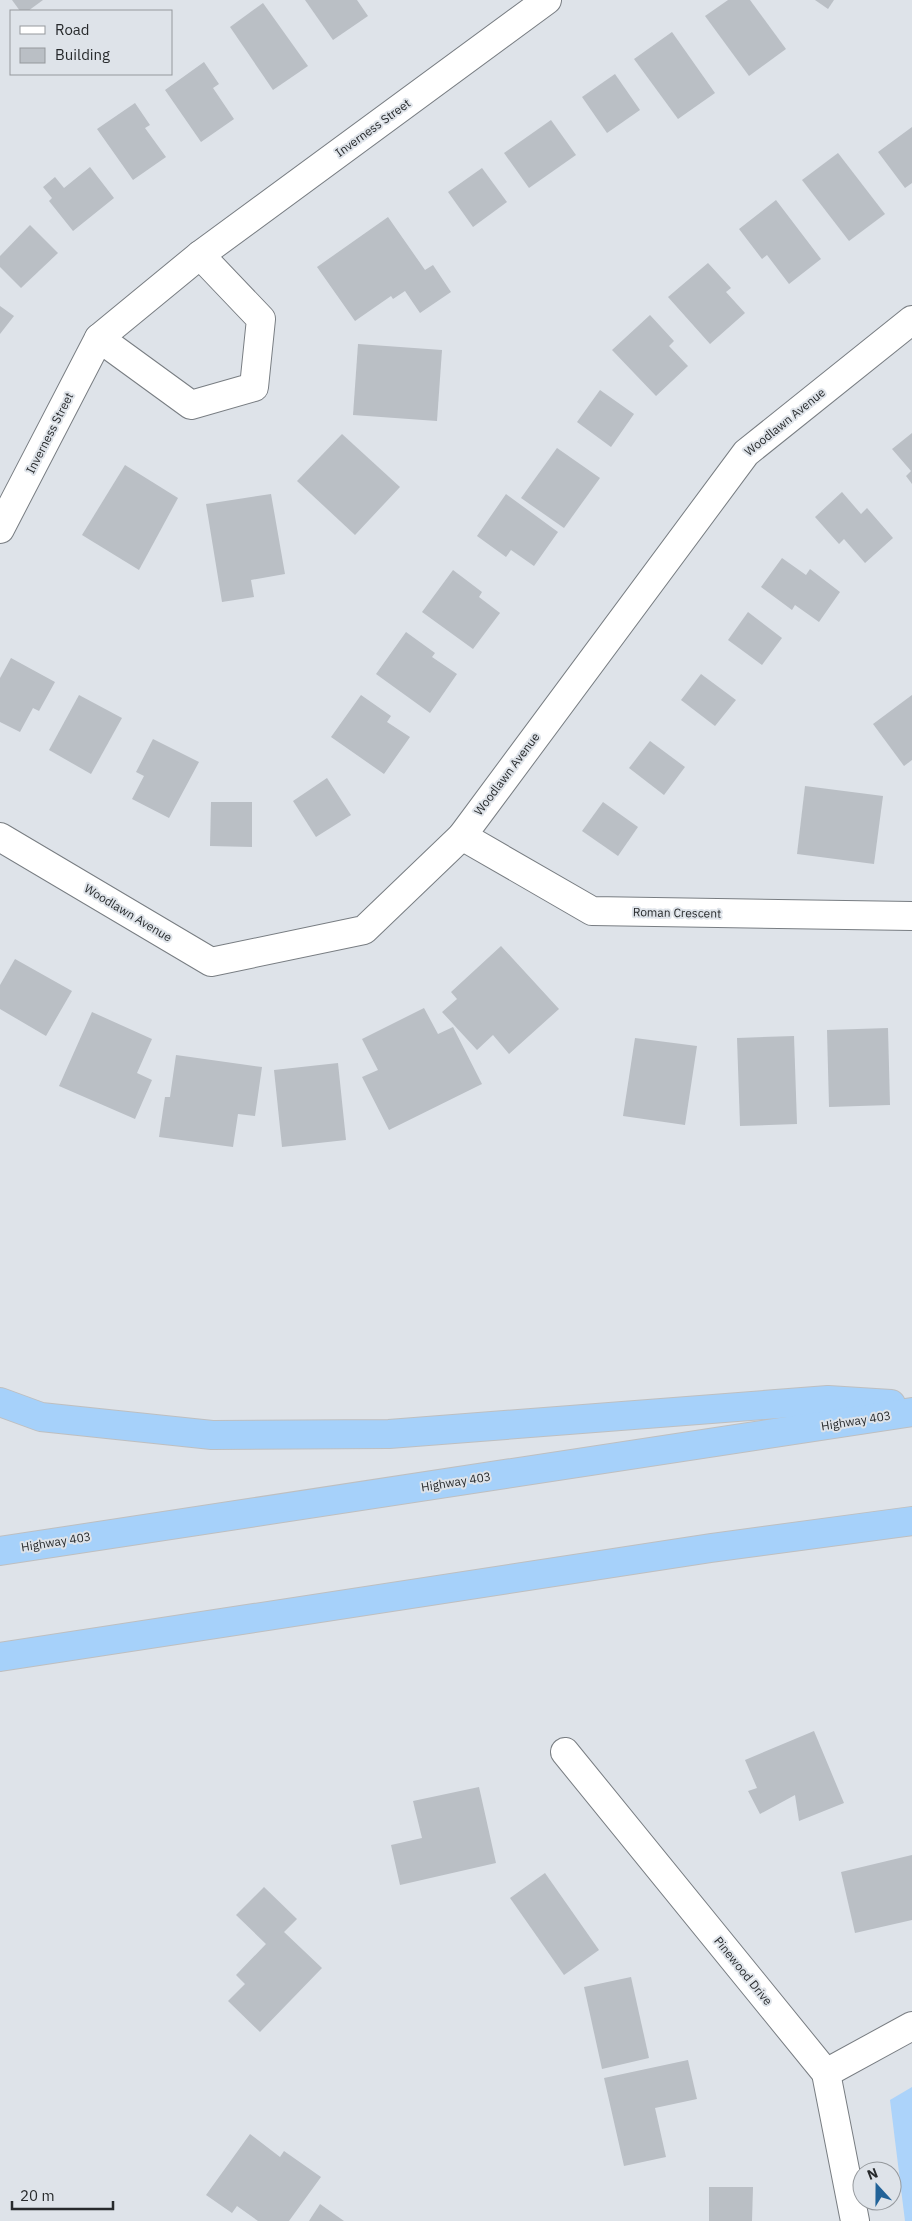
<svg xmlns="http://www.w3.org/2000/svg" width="912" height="2221" font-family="'IBM Plex Sans',sans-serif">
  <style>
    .green { fill: #acd3fa }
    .building { fill: #babfc5 }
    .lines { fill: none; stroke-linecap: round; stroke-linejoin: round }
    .street-casing { stroke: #787d82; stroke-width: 30 }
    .highway-casing { stroke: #bebfc0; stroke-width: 30 }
    .street { stroke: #fff; stroke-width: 28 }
    .highway { stroke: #a6d1fa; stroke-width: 28 }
    .labels { text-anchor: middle; stroke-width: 4; stroke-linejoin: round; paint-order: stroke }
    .street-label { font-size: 12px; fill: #272a2c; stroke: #dee3e9 }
  </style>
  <rect width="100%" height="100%" fill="#dee3e9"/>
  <!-- green -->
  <path class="green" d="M912,2087V2221H905L890,2100Z"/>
  <!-- building -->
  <g class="building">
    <path d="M12,0H43L28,11H20Z"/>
    <path d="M305,0H357L368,16L333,40Z"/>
    <path d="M728,0H750L786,49L749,76L705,16Z"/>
    <path d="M815,0H834L828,9Z"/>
    <path d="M263,3L308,66L273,90L230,27Z"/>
    <path d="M672,32L715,93L678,119L634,59Z"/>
    <path d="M204,62L219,84L213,88L234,119L201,142L165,90Z"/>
    <path d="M615,74L640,110L607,133L582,97Z"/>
    <path d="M135,103L150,125L145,128L166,157L133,180L97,129Z"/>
    <path d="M551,120L576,155L529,188L504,153Z"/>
    <path d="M912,127V183L905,188L878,152Z"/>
    <path d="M838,153L885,214L849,241L802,180Z"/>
    <path d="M90,167L114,198L73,231L49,201L52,198L43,187L55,177L64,188Z"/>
    <path d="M482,168L507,202L473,227L448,192Z"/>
    <path d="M776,200L821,259L789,284L767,255L762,259L739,229Z"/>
    <path d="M388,217L425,270L433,265L451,292L420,313L405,291L393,299L391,296L355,321L317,267Z"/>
    <path d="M30,225L58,253L21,288L0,267V256Z"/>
    <path d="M708,263L731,288L726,292L745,313L710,344L668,297Z"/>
    <path d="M0,306L14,316L0,334Z"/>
    <path d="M650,315L674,341L669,346L688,366L656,396L612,350Z"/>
    <path d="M358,344L442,350L437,421L353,415Z"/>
    <path d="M600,390L634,414L611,447L577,422Z"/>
    <path d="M912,433V484L906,476L911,471L892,449Z"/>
    <path d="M342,434L400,487L355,535L297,481Z"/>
    <path d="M557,448L600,478L564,528L521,498Z"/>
    <path d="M125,465L178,498L139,570L82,535Z"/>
    <path d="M842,492L861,514L867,508L893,538L865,563L844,539L839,544L815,517Z"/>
    <path d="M271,494L285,574L251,580L254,597L222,602L206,504Z"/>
    <path d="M506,494L558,532L534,566L511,550L506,557L477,536Z"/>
    <path d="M782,558L806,575L810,569L840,592L819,622L795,605L792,610L761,587Z"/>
    <path d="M453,570L482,592L479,597L500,613L473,649L422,612Z"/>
    <path d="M748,612L782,638L762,665L728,640Z"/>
    <path d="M406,632L435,653L432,657L457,674L430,713L376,674Z"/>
    <path d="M11,658L55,682L39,711L33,708L20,732L0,722V678Z"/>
    <path d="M701,674L736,700L715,726L681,700Z"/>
    <path d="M79,695L122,718L91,774L49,750Z"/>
    <path d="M361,695L391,716L387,722L410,737L384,774L331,737Z"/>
    <path d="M912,695V760L904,766L873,724Z"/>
    <path d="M153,739L199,762L169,818L132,799L144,776L136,772Z"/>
    <path d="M650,741L685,767L664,795L629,768Z"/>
    <path d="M327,778L351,815L316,837L293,801Z"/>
    <path d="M805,786L883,796L874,864L797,854Z"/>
    <path d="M211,802H252V847L210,846Z"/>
    <path d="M603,802L638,827L618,856L582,831Z"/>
    <path d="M501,946L559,1009L509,1054L493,1035L477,1050L442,1012L457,999L451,992Z"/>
    <path d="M15,959L72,991L46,1036L0,1009V985Z"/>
    <path d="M424,1008L438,1034L453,1027L482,1084L389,1130L362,1077L378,1070L362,1039Z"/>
    <path d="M92,1012L152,1039L137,1073L152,1080L135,1119L59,1086Z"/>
    <path d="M888,1028L890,1105L829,1107L827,1030Z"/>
    <path d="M794,1036L797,1124L740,1126L737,1038Z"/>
    <path d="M635,1038L697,1046L685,1125L623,1116Z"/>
    <path d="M176,1055L262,1067L255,1116L238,1114L233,1147L159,1137L165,1097H170Z"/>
    <path d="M338,1063L346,1140L282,1147L274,1070Z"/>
    <path d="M814,1731L844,1803L799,1821L795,1795L760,1814L748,1791L757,1788L745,1760Z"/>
    <path d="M479,1787L496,1863L400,1885L391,1845L422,1838L413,1801Z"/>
    <path d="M912,1855V1920L855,1933L841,1872Z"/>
    <path d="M545,1873L599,1950L564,1975L510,1898Z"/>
    <path d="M264,1887L297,1919L284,1932L322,1968L260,2032L228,2001L245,1984L236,1975L266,1944L236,1915Z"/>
    <path d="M631,1977L649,2058L602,2069L584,1987Z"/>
    <path d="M688,2060L697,2099L655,2108L666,2157L624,2166L604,2078Z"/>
    <path d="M250,2134L280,2157L284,2151L321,2177L289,2221H258L237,2206L232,2213L206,2195Z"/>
    <path d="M709,2187H753L752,2221H709Z"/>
    <path d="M320,2204L344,2221H309Z"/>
  </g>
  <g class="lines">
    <defs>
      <g id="street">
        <path d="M99,338L191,405L254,387L261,319L200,255"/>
        <path d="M0,529L99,338L200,255L547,0"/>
        <path d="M462,836L592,911L912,916"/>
        <path d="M0,837L211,962L364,930L462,836L746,453L912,320"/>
        <path d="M565,1752L826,2073L855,2221"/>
        <path d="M826,2073L912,2026"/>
      </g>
      <g id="highway">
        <path d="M0,1402L41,1417L212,1435L389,1434L828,1400L891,1404"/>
        <path d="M0,1551L912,1412"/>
        <path d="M0,1657L711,1548L912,1521"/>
      </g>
    </defs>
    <!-- street casing -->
    <use href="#street" class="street-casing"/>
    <!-- highway casing -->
    <use href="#highway" class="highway-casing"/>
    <!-- street -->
    <use href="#street" class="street"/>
    <!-- highway -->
    <use href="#highway" class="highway"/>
  </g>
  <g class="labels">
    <!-- street labels -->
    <g class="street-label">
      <text transform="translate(373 128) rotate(-36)" y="4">Inverness Street</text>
      <text transform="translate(785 422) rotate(-39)" y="4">Woodlawn Avenue</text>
      <text transform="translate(50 433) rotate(-63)" y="4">Inverness Street</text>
      <text transform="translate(507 774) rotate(-53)" y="4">Woodlawn Avenue</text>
      <text transform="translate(128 913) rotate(31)" y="4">Woodlawn Avenue</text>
      <text transform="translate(677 913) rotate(1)" y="4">Roman Crescent</text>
      <text transform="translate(856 1421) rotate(-9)" y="4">Highway 403</text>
      <text transform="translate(456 1482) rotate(-9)" y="4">Highway 403</text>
      <text transform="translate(56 1542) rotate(-9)" y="4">Highway 403</text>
      <text transform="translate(743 1971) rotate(51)" y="4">Pinewood Drive</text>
    </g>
  </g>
  <!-- legend -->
  <rect x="10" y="10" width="162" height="65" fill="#dee3e9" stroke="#95999d"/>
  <rect x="20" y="26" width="25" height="8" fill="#ffffff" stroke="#95999d"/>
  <text x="55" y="35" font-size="15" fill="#272a2c">Road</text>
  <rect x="20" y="48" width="25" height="15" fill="#babfc5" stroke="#95999d"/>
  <text x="55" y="60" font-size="15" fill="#272a2c">Building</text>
  <!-- north arrow -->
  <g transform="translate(877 2186) rotate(339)"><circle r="24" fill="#dee3e9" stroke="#95999d"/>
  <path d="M0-4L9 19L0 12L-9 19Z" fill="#226398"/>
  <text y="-8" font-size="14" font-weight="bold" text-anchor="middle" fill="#272a2c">N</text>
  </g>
  <!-- scale -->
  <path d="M12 2201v8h101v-8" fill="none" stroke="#272a2c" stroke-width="2.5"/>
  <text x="20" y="2201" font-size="15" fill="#272a2c" stroke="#dee3e9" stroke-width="4" paint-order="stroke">20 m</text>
</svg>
